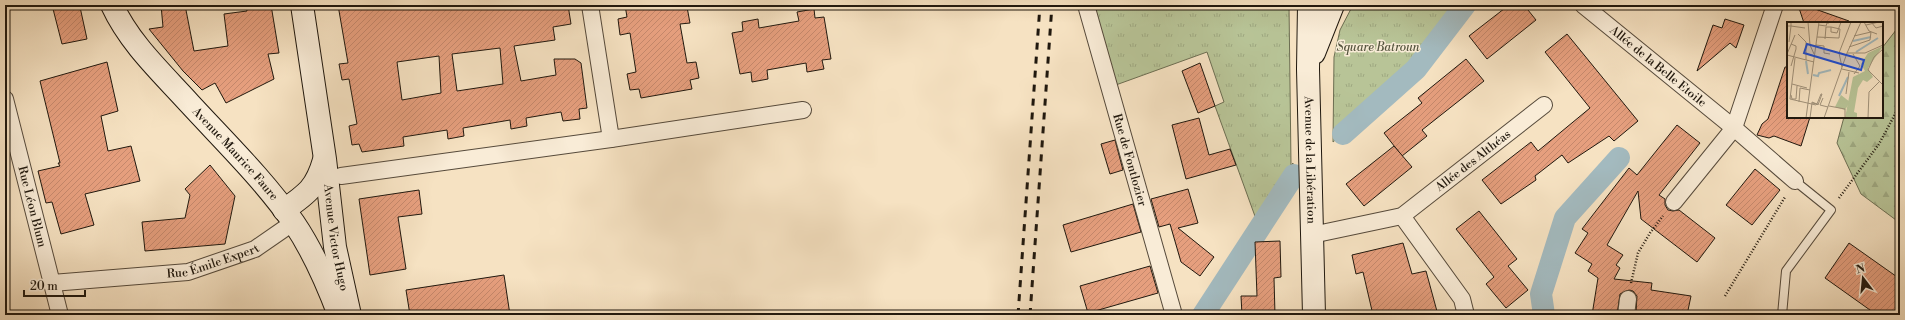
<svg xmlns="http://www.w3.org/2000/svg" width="1905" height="320" font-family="'Libre Bodoni',serif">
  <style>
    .forest { fill: url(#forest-firs); stroke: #6c6e52 }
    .park { fill: url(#park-tufts); stroke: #6c6e52 }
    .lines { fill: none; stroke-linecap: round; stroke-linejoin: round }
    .canal { stroke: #a3babf; stroke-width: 22 }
    .building { fill: url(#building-hatch); stroke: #20180e; fill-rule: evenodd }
    .lane-casing { stroke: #564a3b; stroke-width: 10 }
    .street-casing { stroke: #564a3b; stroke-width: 18 }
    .secondary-casing { stroke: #20180e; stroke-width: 24 }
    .path { stroke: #20180e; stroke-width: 2.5; stroke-dasharray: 1 2; stroke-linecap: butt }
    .lane { stroke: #f9ecd7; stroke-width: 8 }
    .street { stroke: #f9ecd7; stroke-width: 16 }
    .secondary { stroke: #f9ecd7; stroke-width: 22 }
    .rail { stroke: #20180e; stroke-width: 3; stroke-dasharray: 7 7; stroke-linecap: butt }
    .labels { text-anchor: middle; stroke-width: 3; stroke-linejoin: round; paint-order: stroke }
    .park-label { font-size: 12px; font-style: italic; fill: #55543e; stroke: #f9ecd7 }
    .street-label { font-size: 12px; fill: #20180e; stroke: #f9ecd7 }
    .inset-river { fill: none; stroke: #a3babf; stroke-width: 2 }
    .inset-road { fill: none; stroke: #a0917a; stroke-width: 1 }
    .view { fill: #1d4ed8; fill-opacity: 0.15; stroke: #1d4ed8; stroke-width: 2 }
    .inset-edge { fill: none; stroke: #20180e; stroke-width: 2 }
  </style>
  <defs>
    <pattern id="forest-firs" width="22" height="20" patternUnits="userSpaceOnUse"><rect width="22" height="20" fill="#b8c497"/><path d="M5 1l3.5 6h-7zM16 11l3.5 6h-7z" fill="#9ea881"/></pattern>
    <pattern id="park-tufts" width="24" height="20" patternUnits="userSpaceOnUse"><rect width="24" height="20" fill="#b8c497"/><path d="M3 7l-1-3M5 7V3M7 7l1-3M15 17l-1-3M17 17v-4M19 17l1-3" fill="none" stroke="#9ea881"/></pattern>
    <pattern id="building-hatch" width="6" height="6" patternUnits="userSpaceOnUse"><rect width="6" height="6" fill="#e69f7e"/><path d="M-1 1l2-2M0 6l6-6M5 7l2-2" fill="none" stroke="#c5886c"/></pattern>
  </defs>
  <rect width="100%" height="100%" fill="#f6e2c2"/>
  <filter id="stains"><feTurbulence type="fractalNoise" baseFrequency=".005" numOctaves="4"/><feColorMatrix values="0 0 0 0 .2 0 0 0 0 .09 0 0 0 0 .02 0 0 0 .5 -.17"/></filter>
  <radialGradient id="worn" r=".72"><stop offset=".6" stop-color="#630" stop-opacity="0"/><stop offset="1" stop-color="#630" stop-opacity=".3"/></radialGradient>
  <!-- forest -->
  <path class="forest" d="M1900,25V223L1861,194L1837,143L1844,117H1882V48Z"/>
  <!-- park -->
  <g class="park">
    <path d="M1095,5H1289L1291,165L1293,163V171L1256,219L1215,106L1224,102L1207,52L1113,86L1097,27Z"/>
    <path d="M1353,5H1464L1416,69L1333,142L1334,57L1340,30Z"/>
  </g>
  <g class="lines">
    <!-- canal -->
    <g class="canal">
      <path d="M1343,134L1416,69L1465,5"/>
      <path d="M1203,315L1294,175"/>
      <path d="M1544,315L1541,294L1565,218L1619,158"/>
    </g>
  </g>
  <!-- building -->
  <g class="building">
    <path d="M52,5H74V8L80,7L87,39L62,44Z"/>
    <path d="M161,5H185L194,51L228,46L224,14L247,11L246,5H271L279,53L268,54L274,79L226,103L215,83L202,90L183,71L149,29L163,27Z"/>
    <path d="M338,5H568L571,24L553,27L555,40L514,46L521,81L556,75L554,59H575L581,63L587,108L579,109L580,119L563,121L561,112L526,118L527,126L511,129L510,120L463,128L464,136L448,139L447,130L403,137L404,146L362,152L359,144L352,145L349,126L357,124L349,79L342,80L339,64L348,63ZM500,48L503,84L457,91L452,54ZM439,56L441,93L402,100L397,62Z"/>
    <path d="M625,5H677L678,9L687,7L690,23L680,24L687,63L696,62L699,78L690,80L692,89L641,98L639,89L630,90L627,74L636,72L630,33L620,35L618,19L627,17Z"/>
    <path d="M1509,5H1524L1536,20L1487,59L1469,36Z"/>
    <path d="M1798,5H1813L1815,9L1849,21V23H1804Z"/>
    <path d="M814,9L815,18L824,17L831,59L822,60L824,69L807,72L806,63L767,70L768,79L752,82L751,72L740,74L732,33L743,31L742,22L758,19L759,28L799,21L797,12Z"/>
    <path d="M1725,19L1744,25L1736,48L1730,43L1697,71L1713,25L1722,28Z"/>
    <path d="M1567,34L1638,121L1614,141L1609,136L1568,163L1562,155L1535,176L1536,180L1501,204L1482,180L1531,142L1538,151L1590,108L1545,52Z"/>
    <path d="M1466,59L1484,81L1422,130L1427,136L1402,156L1384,133L1422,103L1418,98Z"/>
    <path d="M107,62L118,111L101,116L108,151L131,146L140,181L85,194L94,225L61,234L52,202L46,203L38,171L60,166L58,163H60L40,81Z"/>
    <path d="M1200,63L1215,106L1198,113L1182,71Z"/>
    <path d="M1785,67H1788V117H1810L1801,146L1774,136L1769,138L1757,135L1762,124L1768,119Z"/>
    <path d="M1199,118L1209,155L1230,149L1236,165L1186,179L1172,125Z"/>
    <path d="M1677,125L1700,143L1659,195L1665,199V205L1668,210L1673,211L1679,210L1715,238L1697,262L1641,219L1638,191L1607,245L1623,255L1616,265L1620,268L1614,279L1652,283L1651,290L1691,296L1687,315H1651L1636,312L1637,296L1633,291L1629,290L1620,294L1617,315H1592L1598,278L1588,271L1592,264L1575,253L1588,233L1582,229L1629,168L1637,175Z"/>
    <path d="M1115,140L1123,170L1110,174L1101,144Z"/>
    <path d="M1394,146L1412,167L1364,206L1346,184Z"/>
    <path d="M210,165L235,196L225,244L145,251L142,222L185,218L190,195L185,189Z"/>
    <path d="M1755,169L1780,190L1752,225L1726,205Z"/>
    <path d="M1188,189L1198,223L1178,228L1214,257L1200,276L1181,262L1170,224L1159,227L1151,199Z"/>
    <path d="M419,190L422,214L398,217L406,269L370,275L359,199Z"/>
    <path d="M1133,204L1141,232L1071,252L1063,225Z"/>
    <path d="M1479,211L1517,259L1508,266L1528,290L1506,308L1486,284L1494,277L1456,229Z"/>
    <path d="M1280,241L1281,277L1274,278L1275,315H1242L1241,296H1257L1255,242Z"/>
    <path d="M1403,243L1412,274L1426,271L1438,315H1373L1363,272L1356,274L1352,255Z"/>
    <path d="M1849,243L1900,279V315H1877L1825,278Z"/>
    <path d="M1150,266L1158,293L1088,313L1080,286Z"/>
    <path d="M504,275L510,315H410L406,290Z"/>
  </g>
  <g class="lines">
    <defs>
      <path id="lane" d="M1782,315L1786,271L1831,210L1795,181"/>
      <g id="street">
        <path d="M590,5L611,139L803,110"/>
        <path id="s1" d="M1086,5L1174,315"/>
        <path id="s2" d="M1583,5L1734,128L1795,181"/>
        <path id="s3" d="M5,99L60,315"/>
        <path d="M341,176L611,139"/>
        <path d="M1674,202L1734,128L1775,5"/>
        <path d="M1402,216L1462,299L1466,315"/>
        <path id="s4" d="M1312,235L1402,216L1544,105"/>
        <path id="s5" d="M52,283L188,272L255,249L294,222"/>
        <path d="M1626,315L1628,299"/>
      </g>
      <g id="secondary">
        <path id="s6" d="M112,5C130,44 162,73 190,104C226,143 264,180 294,223C313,251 327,283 339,315"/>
        <path id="s7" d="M302,5L325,159L335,247L350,315"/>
        <path id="s8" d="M1309,5L1308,69L1314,315"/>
        <path d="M1314,53L1333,5"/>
        <path d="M284,210C307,194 316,188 324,160"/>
      </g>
    </defs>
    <!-- lane casing -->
    <use href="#lane" class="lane-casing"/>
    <!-- street casing -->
    <use href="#street" class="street-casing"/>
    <!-- secondary casing -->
    <use href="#secondary" class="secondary-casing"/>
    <!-- path -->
    <g class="path">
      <path d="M1839,198L1879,144L1900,105"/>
      <path d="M1631,283L1638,253L1650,233L1663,216"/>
      <path d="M1725,296L1785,197"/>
    </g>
    <!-- lane -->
    <use href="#lane" class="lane"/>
    <!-- street -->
    <use href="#street" class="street"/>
    <!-- secondary -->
    <use href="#secondary" class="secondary"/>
    <!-- rail -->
    <g class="rail">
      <path d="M1018,315L1040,5"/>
      <path d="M1030,315L1052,5"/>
    </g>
  </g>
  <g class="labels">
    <!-- park labels -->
    <g class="park-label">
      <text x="1378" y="51">Square Batroun</text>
    </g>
    <!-- street labels -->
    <g class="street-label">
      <text dy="4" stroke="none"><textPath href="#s2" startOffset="97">Allée de la Belle Etoile</textPath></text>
      <text dy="4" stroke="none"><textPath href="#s6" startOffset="194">Avenue Maurice Faure</textPath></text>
      <text dy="4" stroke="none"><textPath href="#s1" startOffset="161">Rue de Fontlozier</textPath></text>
      <text dy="4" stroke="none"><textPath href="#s8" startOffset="155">Avenue de la Libération</textPath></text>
      <text dy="4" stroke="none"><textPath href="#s4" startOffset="182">Allée des Althéas</textPath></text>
      <text dy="4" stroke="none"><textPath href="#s3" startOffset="111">Rue Léon Blum</textPath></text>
      <text dy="4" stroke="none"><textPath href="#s7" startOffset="235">Avenue Victor Hugo</textPath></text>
      <text dy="4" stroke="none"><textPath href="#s5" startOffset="163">Rue Émile Expert</textPath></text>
    </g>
  </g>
  <!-- overview -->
  <g transform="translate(1787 22)">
    <rect width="96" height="96" fill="#f6e2c2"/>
    <path d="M96,24L81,46L86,55L80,60L76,58L71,66L67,90L70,91V96H58L66,55L78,49L74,42L81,31Z" fill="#b8c497"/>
    <path d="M54,73L63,80L58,88L48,85Z" fill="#b8c497"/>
    <path class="inset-river" d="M66,19L84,15M69,30L91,16M19,39L21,52M26,53L31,54L32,51L44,48M52,74L61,55"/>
    <path class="inset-road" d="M4,0V4L18,6M21,0L23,23L27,32M77,0L82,9L90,12M84,0L89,6L96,4M32,3L39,4L40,1H42M79,3L92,0M0,4H4L2,20M11,12L19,20V38M30,15L52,16L53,7L44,5M38,17L39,5H44V10L50,11L54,0M29,23L37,24V31L43,32M62,25L83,18L84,10L67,14M96,27L87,35L81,48L96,63M60,31L74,0M60,31H78L96,23M0,32L8,13M66,32L73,44L67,52M0,33L27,40M4,44L9,27V24L4,22M55,45L52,31L64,0M55,47L72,51M5,62L20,66M59,72L62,50M4,73L5,77H9L10,64M36,76L33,83L41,85M3,77L29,83L30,82L34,72H35L31,83L30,82L25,81V80L30,82M3,77L8,36M12,80L13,66L23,68M42,84L58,87V96M19,96L32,0M23,96L25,81M37,96L60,31M81,96L82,70L92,60"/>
    <path class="view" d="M20,22L77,38L74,48L17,31Z"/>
    <rect width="96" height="96" class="inset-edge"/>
  </g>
  <!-- margin -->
  <rect width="1905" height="320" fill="none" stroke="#f6e2c2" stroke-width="20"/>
  <rect x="6" y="6" width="1893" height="308" fill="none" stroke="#20180e" stroke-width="2"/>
  <rect x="10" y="10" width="1885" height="300" fill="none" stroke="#20180e"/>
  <!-- north arrow -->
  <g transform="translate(1863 278) rotate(344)" stroke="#f9ecd7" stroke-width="3" paint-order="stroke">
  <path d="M0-3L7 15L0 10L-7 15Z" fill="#20180e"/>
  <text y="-6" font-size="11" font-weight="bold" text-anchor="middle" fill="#20180e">N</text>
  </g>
  <!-- scale -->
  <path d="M24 290v6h61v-6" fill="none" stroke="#20180e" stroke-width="2"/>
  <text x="30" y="290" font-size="12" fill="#20180e" stroke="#f9ecd7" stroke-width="3" paint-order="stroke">20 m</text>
  <rect width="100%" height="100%" filter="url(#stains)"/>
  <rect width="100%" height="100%" fill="url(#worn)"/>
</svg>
